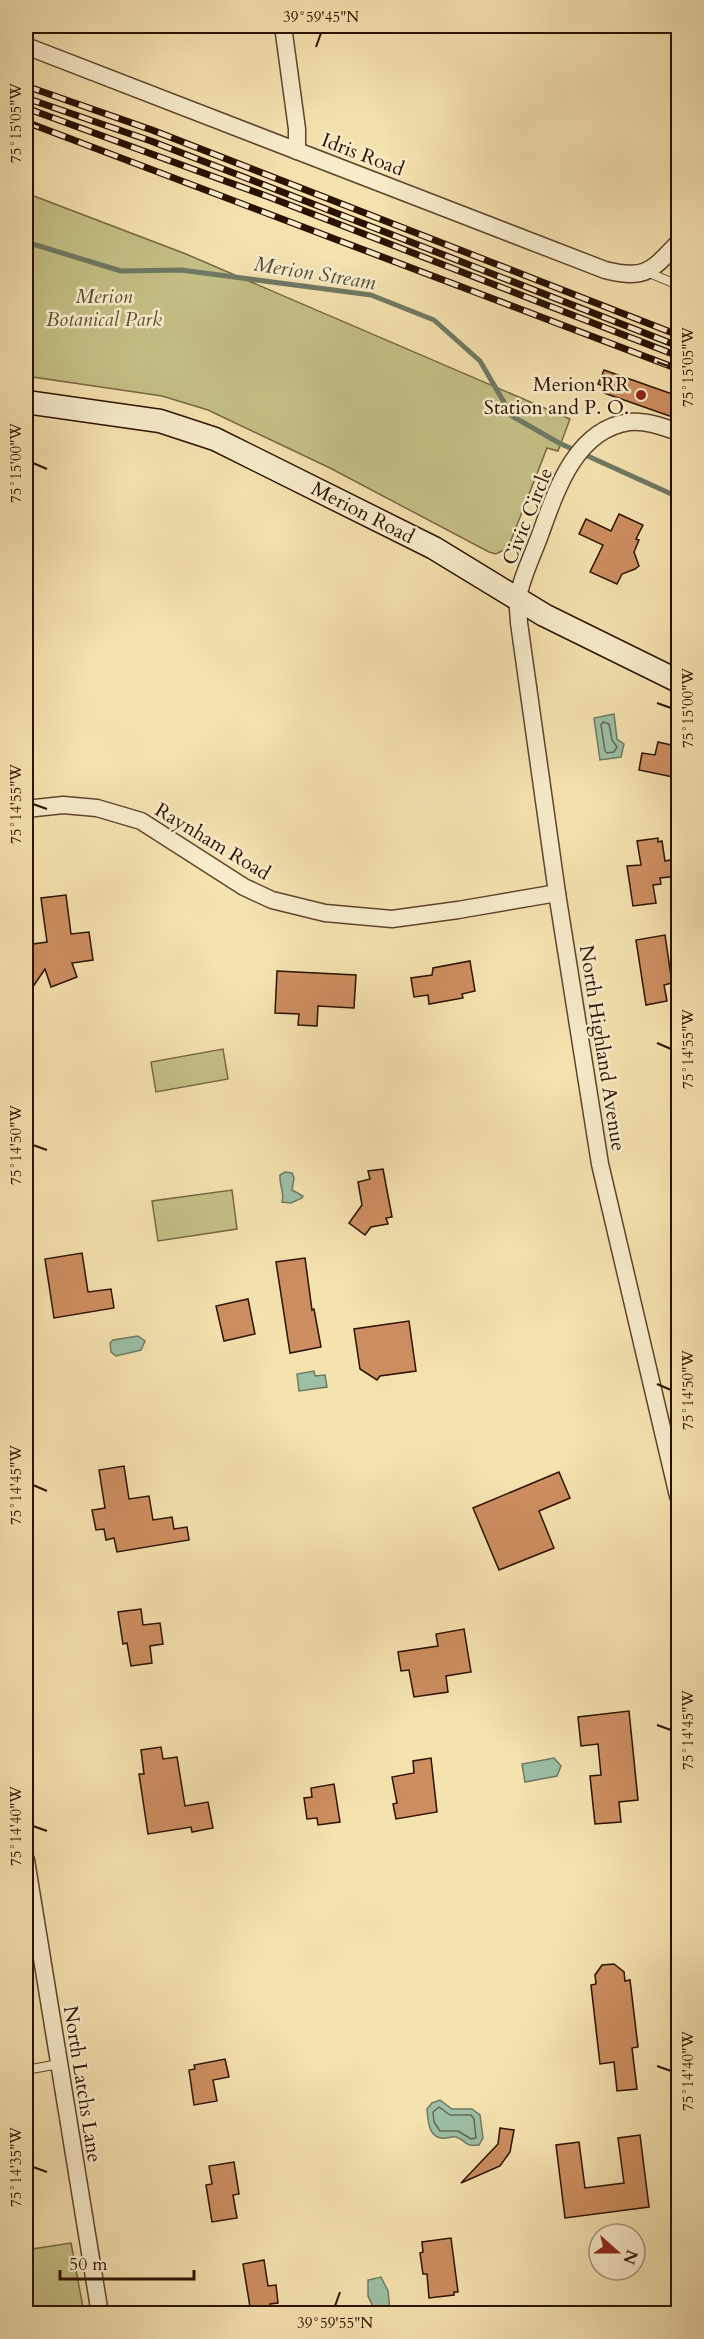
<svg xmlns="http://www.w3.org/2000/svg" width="704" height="2339" font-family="Cardo,serif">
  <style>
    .green { fill: #c4c085; stroke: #786842; stroke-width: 1.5 }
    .water { fill: #9cbfa6; stroke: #6f7964; stroke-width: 1.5 }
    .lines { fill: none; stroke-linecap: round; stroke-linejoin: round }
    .shore { stroke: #646853; stroke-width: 1.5 }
    .stream { stroke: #6f7964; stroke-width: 5 }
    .building { fill: #cd8e61; stroke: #2b1100; stroke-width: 1.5 }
    .lane-casing { stroke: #5d452c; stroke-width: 10 }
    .street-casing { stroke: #5d452c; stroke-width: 19 }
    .secondary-casing { stroke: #2b1100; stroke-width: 25 }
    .lane { stroke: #f8eccb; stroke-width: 8 }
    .street { stroke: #f8eccb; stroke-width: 16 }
    .secondary { stroke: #f8eccb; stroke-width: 22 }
    .rail-casing { stroke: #2b1100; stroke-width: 7 }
    .rail { stroke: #f8eccb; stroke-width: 4.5; stroke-dasharray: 14; stroke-linecap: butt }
    .ticks { fill: none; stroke: #2b1100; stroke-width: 2 }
    .poi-dot { fill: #8f2418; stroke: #f8eccb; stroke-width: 2 }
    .labels { text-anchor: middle; stroke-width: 5; stroke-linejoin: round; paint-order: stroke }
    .street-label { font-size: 20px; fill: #2b1100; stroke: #f8eccb }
    .park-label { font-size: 20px; font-style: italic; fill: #614e2f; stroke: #f8eccb }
    .poi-label { font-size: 20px; fill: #2b1100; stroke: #f8eccb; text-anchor: end }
    .water-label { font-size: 21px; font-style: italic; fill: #534e3a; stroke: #f8eccb }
    .neatline { fill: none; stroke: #2b1100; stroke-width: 2 }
    .ticks-label { font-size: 15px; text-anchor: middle; fill: #2b1100 }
  </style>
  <rect width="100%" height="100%" fill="#f4e2af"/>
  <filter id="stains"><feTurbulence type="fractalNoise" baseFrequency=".00333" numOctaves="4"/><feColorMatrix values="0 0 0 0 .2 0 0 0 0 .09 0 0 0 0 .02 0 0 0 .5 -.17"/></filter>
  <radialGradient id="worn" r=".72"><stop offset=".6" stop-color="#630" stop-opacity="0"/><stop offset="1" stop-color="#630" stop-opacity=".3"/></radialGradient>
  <!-- green -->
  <g class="green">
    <path d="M26,193L186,254L570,419L558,451L547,448L508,548L496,554L489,552L330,468L208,410L162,396L26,376Z"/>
    <path d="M223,1049L228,1079L156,1092L151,1062Z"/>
    <path d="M232,1190L237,1229L158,1241L152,1201Z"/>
    <path d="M71,2243L84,2313H26V2250Z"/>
  </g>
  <!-- water -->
  <g class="water">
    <path d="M614,714L617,739L624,744L621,757L600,760L594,718Z"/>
    <path d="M285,1172L292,1173L294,1178L292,1190L303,1196L302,1198L291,1203L282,1202C285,1194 279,1184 280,1175Z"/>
    <path d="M138,1336L145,1341L141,1350L116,1356L111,1352L110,1343L113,1340Z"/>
    <path d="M314,1371L315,1376L325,1375L327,1387L299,1391L297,1374Z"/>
    <path d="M554,1758L561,1766L557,1776L525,1782L522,1764Z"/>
    <path d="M440,2100L452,2109H472L480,2115L483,2138L479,2145C463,2147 467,2140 456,2137C452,2136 446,2139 441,2138C428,2136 428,2119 427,2109L432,2103Z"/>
    <path d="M381,2277L388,2291L390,2311L376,2313L368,2296V2280Z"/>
  </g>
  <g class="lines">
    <!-- shore -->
    <g class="shore">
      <path d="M603,722L609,724L612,740L617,747L614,752L607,753L605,751L601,725Z"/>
      <path d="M439,2107L450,2115H471L474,2119L476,2138L471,2139L458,2131H440L434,2122L433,2112Z"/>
    </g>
    <!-- stream -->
    <path class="stream" d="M26,242L121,271L181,270L371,295L434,320L480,361L512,416L559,443L678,497"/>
  </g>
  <!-- building -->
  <g class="building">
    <path d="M604,370L678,396V419L604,393L606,387L598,384Z"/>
    <path d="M619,514L643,525L636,539L639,540L634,552L639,566L635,569L622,574L617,584L590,572L603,545L579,534L586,519L611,531Z"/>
    <path d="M658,742L676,746L673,758L678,759V778L639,770L642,753L655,755Z"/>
    <path d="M658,838V842L662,841L665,861L675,859L678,876L660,878L661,884L653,885L656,903L633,906L627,866L641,865L637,841Z"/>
    <path d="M66,895L71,934L89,932L93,960L72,963L77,977L51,987L45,969L26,997V945L47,942L41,898Z"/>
    <path d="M665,935L672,983L664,985L667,1001L646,1005L636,940Z"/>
    <path d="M470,961L475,991L462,994L463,998L429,1004L428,995L414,997L411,978L432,975L433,968Z"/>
    <path d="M277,971L356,975L354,1008L318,1006L317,1026L298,1025L299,1014L275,1013Z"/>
    <path d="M383,1169L392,1217L386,1218L388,1224L371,1227L365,1235L349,1223L362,1205L358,1182L370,1179L368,1171Z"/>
    <path d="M82,1253L88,1292L111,1289L114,1308L54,1318L45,1259Z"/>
    <path d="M305,1258L312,1310L314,1309L321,1347L290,1353L276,1262Z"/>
    <path d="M248,1299L255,1334L224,1341L216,1306Z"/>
    <path d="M409,1321L416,1371L380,1376L377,1380L360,1369L354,1329Z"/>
    <path d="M124,1466L129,1499L149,1496L153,1520L172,1517L174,1529L187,1527L189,1540L117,1552L114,1538L106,1540L104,1529L96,1530L92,1510L105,1508L99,1470Z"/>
    <path d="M559,1472L570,1498L539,1511L554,1548L499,1570L473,1508Z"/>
    <path d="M141,1609L143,1625L160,1623L163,1644L150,1646L152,1663L131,1666L127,1643L123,1644L118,1612Z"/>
    <path d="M464,1629L471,1672L446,1676L448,1692L414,1697L409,1670L401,1671L398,1652L438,1646L436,1634Z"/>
    <path d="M629,1711L638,1800L619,1802L621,1822L595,1824L590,1776L601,1775L598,1744L581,1746L578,1717Z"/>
    <path d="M161,1747L163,1759L177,1757L185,1806L208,1802L213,1828L192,1832L191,1827L148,1834L139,1774H144L141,1750Z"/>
    <path d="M431,1758L437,1812L396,1819L393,1804L397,1803L392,1777L414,1773L413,1761Z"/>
    <path d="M334,1784L340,1822L318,1825L317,1818L307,1819L304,1798L312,1797L311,1788Z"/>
    <path d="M614,1964L624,1972L625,1981L630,1980L638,2047L632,2048L637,2089L617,2091L614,2062L600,2064L591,1985L596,1984L595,1975L602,1965Z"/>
    <path d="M225,2059L229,2077L213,2080L217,2101L194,2105L189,2070L195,2069L194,2065Z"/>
    <path d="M500,2128L514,2130L510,2152L500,2166L461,2183L498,2144Z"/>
    <path d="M640,2135L649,2207L565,2218L556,2145L579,2142L585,2188L624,2183L618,2138Z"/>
    <path d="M234,2162L239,2194L233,2195L237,2218L212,2222L206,2185L212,2184L209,2166Z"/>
    <path d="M451,2238L458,2292H454V2295L429,2298L427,2274H423L420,2253L423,2252L422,2242Z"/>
    <path d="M264,2260L268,2286L276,2285L278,2303L270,2304L272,2313H251L243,2264Z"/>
  </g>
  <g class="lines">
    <defs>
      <g id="lane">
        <path d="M647,272L678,285"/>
        <path d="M26,2070L59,2064"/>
      </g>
      <g id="street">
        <path d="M283,26L297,129V151"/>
        <path d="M26,46L605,270C646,280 651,271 678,243"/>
        <path d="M678,432C664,427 645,420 629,422C575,430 556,491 540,535C534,552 519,583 518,600C517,607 519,616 519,623L557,893L600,1164L678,1496"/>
        <path d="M26,809L63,805L97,808L141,821L244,887L272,900L325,913L392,919L458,910L557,893"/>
        <path d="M26,1860L100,2314"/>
      </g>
      <path id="secondary" d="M26,402L160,421L215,439L434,548L544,615L678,681"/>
    </defs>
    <!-- lane casing -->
    <use href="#lane" class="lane-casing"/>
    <!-- street casing -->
    <use href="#street" class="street-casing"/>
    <!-- secondary casing -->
    <use href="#secondary" class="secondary-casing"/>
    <!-- lane -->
    <use href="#lane" class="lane"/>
    <!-- street -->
    <use href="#street" class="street"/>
    <!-- secondary -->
    <use href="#secondary" class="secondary"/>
    <defs>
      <g id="rail">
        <path d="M26,86L152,130L678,335"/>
        <path d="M26,98L151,141L678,346"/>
        <path d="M26,108L269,197L678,356"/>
        <path d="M26,122L678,369"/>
      </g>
    </defs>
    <!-- rail casing -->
    <use href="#rail" class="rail-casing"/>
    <!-- rail -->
    <use href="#rail" class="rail"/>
  </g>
  <!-- ticks -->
  <path class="ticks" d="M316,47L321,33M33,123L47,128M657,362L671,367M33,463L47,469M657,703L671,708M33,804L47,809M657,1043L671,1049M33,1145L47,1150M657,1384L671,1390M33,1485L47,1491M657,1725L671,1730M33,1826L47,1831M657,2066L671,2071M33,2167L47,2172M335,2306L340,2292"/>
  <!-- markers -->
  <circle class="poi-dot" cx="641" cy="395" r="6"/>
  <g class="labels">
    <!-- street labels -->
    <g class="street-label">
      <text transform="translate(363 154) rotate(21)" y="7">Idris Road</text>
      <text transform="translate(363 512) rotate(27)" y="7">Merion Road</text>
      <text transform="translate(527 516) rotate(-68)" y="7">Civic Circle</text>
      <text transform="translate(213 841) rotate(31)" y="7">Raynham Road</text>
      <text transform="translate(603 1048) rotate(81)" y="7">North Highland Avenue</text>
      <text transform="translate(83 2084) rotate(81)" y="7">North Latchs Lane</text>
    </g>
    <!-- park labels -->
    <g class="park-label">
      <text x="104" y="303">Merion<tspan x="104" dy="23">Botanical Park</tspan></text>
    </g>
    <!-- poi labels -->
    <g class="poi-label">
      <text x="629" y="391">Merion RR<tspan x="629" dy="23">Station and P. O.</tspan></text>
    </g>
    <!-- water labels -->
    <g class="water-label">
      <text transform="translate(315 273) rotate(9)" y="7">Merion Stream</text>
    </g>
  </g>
  <!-- margin -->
  <rect width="704" height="2339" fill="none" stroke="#f4e2af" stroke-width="66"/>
  <!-- north arrow -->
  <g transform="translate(617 2252) rotate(111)"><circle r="28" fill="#f8eccb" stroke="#a6947a" stroke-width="1.5"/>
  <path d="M0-4.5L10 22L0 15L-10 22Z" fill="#8f2418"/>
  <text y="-9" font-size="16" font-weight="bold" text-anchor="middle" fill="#2b1100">N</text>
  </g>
  <!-- scale -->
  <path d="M60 2270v9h134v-9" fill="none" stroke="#2b1100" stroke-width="3"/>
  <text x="69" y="2270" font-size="18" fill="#2b1100" stroke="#f8eccb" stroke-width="4.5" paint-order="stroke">50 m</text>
  <rect x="33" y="33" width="638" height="2273" class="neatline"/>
  <g class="ticks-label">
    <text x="321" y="22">39°59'45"N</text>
    <text transform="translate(16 123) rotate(-90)" y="5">75°15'05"W</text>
    <text transform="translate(688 367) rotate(-90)" y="5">75°15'05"W</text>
    <text transform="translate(16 463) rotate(-90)" y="5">75°15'00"W</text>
    <text transform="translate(688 708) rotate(-90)" y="5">75°15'00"W</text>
    <text transform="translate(16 804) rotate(-90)" y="5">75°14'55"W</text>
    <text transform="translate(688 1049) rotate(-90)" y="5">75°14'55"W</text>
    <text transform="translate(16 1145) rotate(-90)" y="5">75°14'50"W</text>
    <text transform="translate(688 1390) rotate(-90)" y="5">75°14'50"W</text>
    <text transform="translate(16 1485) rotate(-90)" y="5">75°14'45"W</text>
    <text transform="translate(688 1730) rotate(-90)" y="5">75°14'45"W</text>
    <text transform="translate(16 1826) rotate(-90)" y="5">75°14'40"W</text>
    <text transform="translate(688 2071) rotate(-90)" y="5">75°14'40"W</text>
    <text transform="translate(16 2167) rotate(-90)" y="5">75°14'35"W</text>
    <text x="335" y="2328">39°59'55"N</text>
  </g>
  <rect width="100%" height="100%" filter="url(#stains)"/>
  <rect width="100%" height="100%" fill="url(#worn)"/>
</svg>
